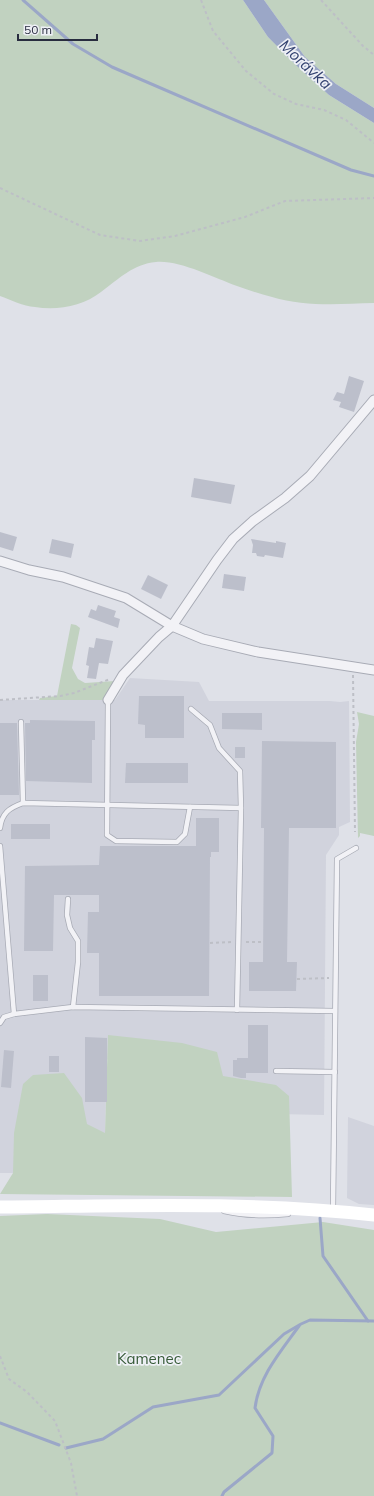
<svg xmlns="http://www.w3.org/2000/svg" width="374" height="1496" font-family="Mulish,sans-serif">
  <style>
    .built { fill: #d1d3dd }
    .green { fill: #c1d2c0 }
    .water { fill: #9ba7c7 }
    .lines { fill: none; stroke-linecap: round; stroke-linejoin: round }
    .stream { stroke: #9ba7c7; stroke-width: 3 }
    .building { fill: #bcbfcb }
    .service-casing { stroke: #a8abb5; stroke-width: 6 }
    .minor-casing { stroke: #a8abb5; stroke-width: 11 }
    .path { stroke: #bdbfc6; stroke-width: 2; stroke-dasharray: 3 3; stroke-linecap: butt }
    .service { stroke: #f2f2f6; stroke-width: 4.5 }
    .minor { stroke: #f2f2f6; stroke-width: 9 }
    .secondary { stroke: #fff; stroke-width: 13 }
    .labels { text-anchor: middle; stroke-width: 3.5; stroke-linejoin: round; paint-order: stroke }
    .park-label { font-size: 15px; fill: #365a37; stroke: #eef0f6 }
    .water-label { font-size: 16px; font-style: italic; fill: #344371; stroke: #eef0f6 }
  </style>
  <rect width="100%" height="100%" fill="#dfe1e8"/>
  <!-- built -->
  <g class="built">
    <path d="M130,678L199,682L209,701H330L340,702L349,701L350,822L339,827V835L326,855L324,1115L189,1112L107,1059L105,1133L13,1173H0V700H115Z"/>
    <path d="M348,1117L374,1126V1205L359,1204L347,1198Z"/>
  </g>
  <!-- green -->
  <g class="green">
    <path d="M0,0H243L268,37L329,95L374,123V303C339,304 305,307 272,297C260,294 248,290 237,286C214,278 180,260 156,262C133,264 119,279 101,292C83,306 57,311 35,307C23,306 11,300 0,296Z"/>
    <path d="M264,0H374V108L336,84L305,57Z"/>
    <path d="M71,624L76,625L80,628L72,668L78,679L85,683L115,681L103,700H39L40,698L57,696Z"/>
    <path d="M357,712L374,716V836L360,833V836L358,838L356,742L359,724Z"/>
    <path d="M108,1035L182,1043L217,1052L223,1076L276,1085L289,1096L292,1197L0,1194L13,1173L14,1133L23,1084L33,1075L64,1073L82,1098L87,1124L105,1133Z"/>
    <path d="M47,1214L160,1219L216,1232L323,1222L374,1230V1496H0V1216Z"/>
  </g>
  <!-- water -->
  <path class="water" d="M243,0H264L305,57L336,84L374,108V123L329,95L297,66L268,37Z"/>
  <g class="lines">
    <!-- stream -->
    <g class="stream">
      <path d="M23,0L73,44L112,67L351,170L374,176"/>
      <path d="M320,1218L323,1256L368,1321"/>
      <path d="M0,1423L59,1445"/>
      <path d="M66,1448L103,1439L153,1407L219,1395L284,1334L301,1324L310,1320L374,1321"/>
      <path d="M222,1496L224,1492L272,1453L273,1436L255,1408C259,1376 281,1351 299,1326"/>
    </g>
  </g>
  <!-- building -->
  <g class="building">
    <path d="M349,376L364,381L354,412L339,407L341,402L333,400L337,392L344,394Z"/>
    <path d="M194,478L235,485L231,504L191,497Z"/>
    <path d="M0,532L17,537L13,551L0,547Z"/>
    <path d="M52,539L74,544L71,558L49,553Z"/>
    <path d="M251,539L276,543V541L286,543L283,558L265,555L264,557L257,556L256,553H252L253,545Z"/>
    <path d="M224,574L246,577L244,591L222,588Z"/>
    <path d="M148,575L168,585L161,599L141,589Z"/>
    <path d="M98,605L116,611L114,617L120,619L118,628L88,617L91,609L96,611Z"/>
    <path d="M96,638L113,641L108,664L99,663L96,679L87,678L89,666L86,665L89,647L94,648Z"/>
    <path d="M139,696H184V738H145V725L138,724Z"/>
    <path d="M222,713H262V730L222,729Z"/>
    <path d="M30,720L95,721V740H92V783L26,781L25,723H30Z"/>
    <path d="M0,723H17L19,795H0Z"/>
    <path d="M262,741L336,742V828H289L287,962H297L296,991H249V962H263L264,828H261Z"/>
    <rect x="235" y="747" width="10" height="11"/>
    <path d="M126,763H188V783H125Z"/>
    <path d="M196,818H219V852H211V857H210L209,996H99V953H87L88,912H99V895H54L53,951H24L25,866L99,865L100,846H196Z"/>
    <rect x="11" y="824" width="39" height="15"/>
    <rect x="33" y="975" width="15" height="26"/>
    <path d="M248,1025H268V1073H246V1078H241L233,1076V1060H237V1058H248Z"/>
    <path d="M85,1037L107,1038V1102H85Z"/>
    <path d="M4,1050L14,1051L11,1088L1,1087Z"/>
    <rect x="49" y="1056" width="10" height="16"/>
  </g>
  <g class="lines">
    <defs>
      <g id="service">
        <path d="M108,700L107,835L116,841L177,842L185,834L190,807"/>
        <path d="M191,709L210,725L219,748L240,771L241,808L237,1010"/>
        <path d="M21,722L23,803"/>
        <path d="M0,828C2,813 9,808 23,803L241,808"/>
        <path d="M0,846L14,1014L73,1007L335,1011"/>
        <path d="M68,899L67,915L70,928L78,941V962L73,1007"/>
        <path d="M0,1023L4,1017L14,1014"/>
        <path d="M276,1071L335,1072"/>
        <path d="M333,1210L337,859L356,848"/>
        <path d="M224,1211C245,1216 266,1216 288,1214"/>
      </g>
      <g id="minor">
        <path d="M0,561L29,570L63,577L126,598L172,626L203,639L258,652L374,670"/>
        <path d="M108,700L123,675L159,637L172,626L217,560L233,539L253,521L285,498L310,476L374,400"/>
      </g>
    </defs>
    <!-- service casing -->
    <use href="#service" class="service-casing"/>
    <!-- minor casing -->
    <use href="#minor" class="minor-casing"/>
    <!-- path -->
    <g class="path">
      <path d="M201,0L213,31L246,71L274,94L296,104L324,110L346,120L374,143"/>
      <path d="M321,0L363,46L374,55"/>
      <path d="M0,188L100,235L140,241L175,236L245,217L285,201L374,198"/>
      <path d="M353,675L355,832"/>
      <path d="M0,700L60,696L74,693L110,679"/>
      <path d="M246,942H264"/>
      <path d="M210,943L231,942"/>
      <path d="M297,979L329,978"/>
      <path d="M0,1356L9,1379L27,1392L55,1421L71,1463L77,1496"/>
    </g>
    <!-- service -->
    <use href="#service" class="service"/>
    <!-- minor -->
    <use href="#minor" class="minor"/>
    <!-- secondary -->
    <path class="secondary" d="M0,1207C124,1206 250,1201 374,1215"/>
  </g>
  <g class="labels">
    <!-- park labels -->
    <g class="park-label">
      <text x="149" y="1364">Kamenec</text>
    </g>
    <!-- water labels -->
    <g class="water-label">
      <text transform="translate(306 64) rotate(43)" y="6">Morávka</text>
    </g>
  </g>
  <!-- scale -->
  <path d="M18 34v6h79v-6" fill="none" stroke="#282c3f" stroke-width="2"/>
  <text x="24" y="34" font-size="12" fill="#282c3f" stroke="#eef0f6" stroke-width="3" paint-order="stroke">50 m</text>
</svg>
